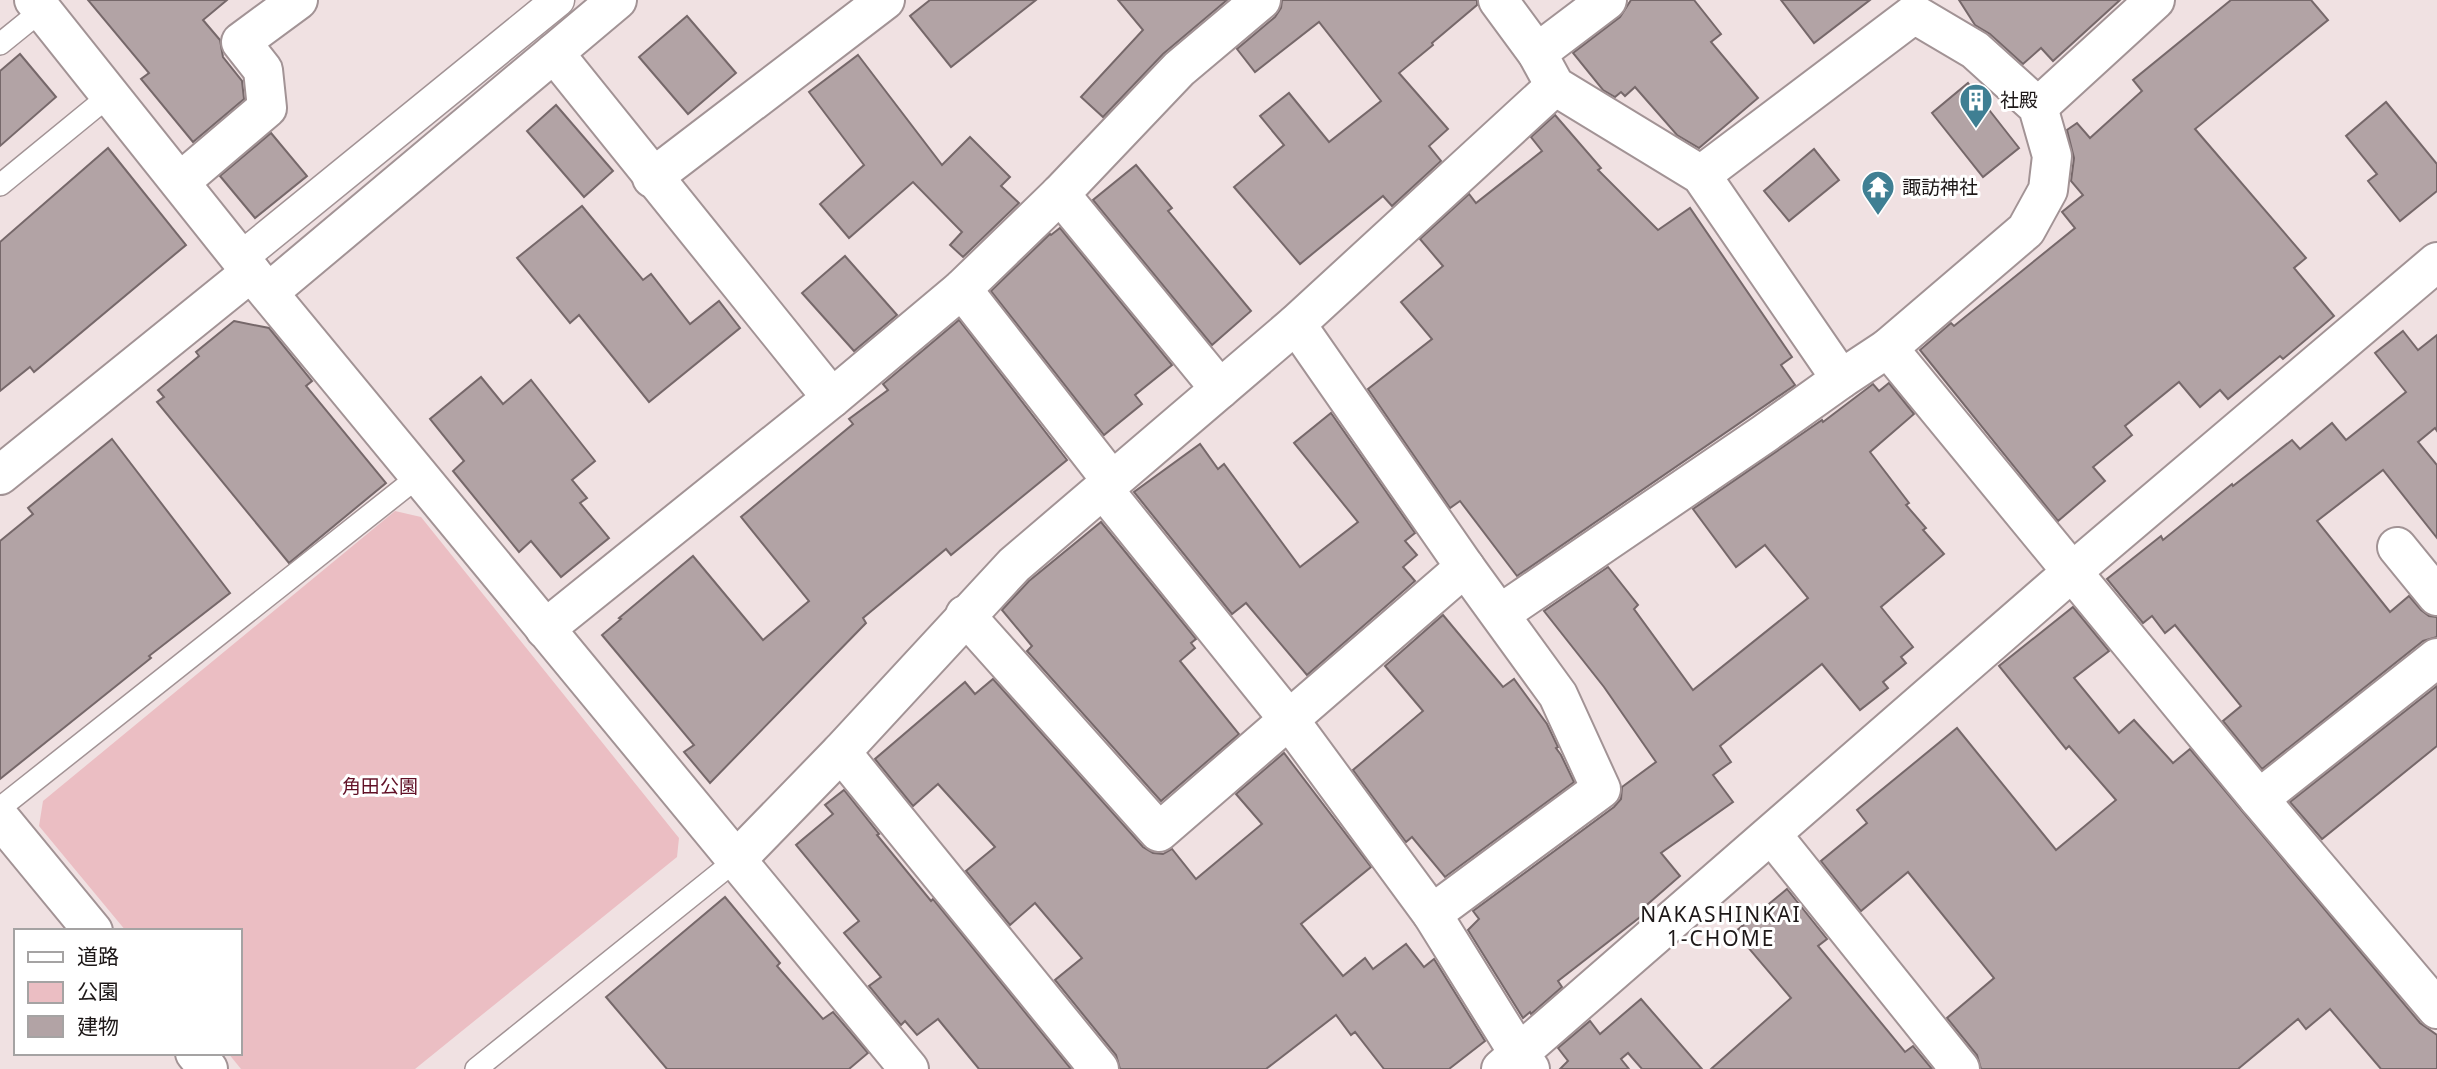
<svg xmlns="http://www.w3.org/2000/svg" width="2437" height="1069" font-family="'Noto Sans','Noto Sans JP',sans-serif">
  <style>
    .green { fill: #ebbec3 }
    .building { fill: #b2a3a5; stroke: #76686a; stroke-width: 2 }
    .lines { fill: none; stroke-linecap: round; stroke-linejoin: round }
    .service-casing { stroke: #a29395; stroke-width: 24 }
    .pedestrian-casing { stroke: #a29395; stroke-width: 35 }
    .minor-casing { stroke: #a29395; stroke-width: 42 }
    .tertiary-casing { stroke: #a29395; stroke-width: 42 }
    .service { stroke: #fff; stroke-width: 21 }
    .pedestrian { stroke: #fff; stroke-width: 32 }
    .minor { stroke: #fff; stroke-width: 38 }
    .tertiary { stroke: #fff; stroke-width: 38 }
    .labels { text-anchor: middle; stroke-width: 6; stroke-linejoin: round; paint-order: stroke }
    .poi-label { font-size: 19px; fill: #1d1818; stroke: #fff; text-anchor: start }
    .park-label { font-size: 19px; fill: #611026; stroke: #fff }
    .neighbourhood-label { font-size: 21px; letter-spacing: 2px; fill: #1d1818; stroke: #fff }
  </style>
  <rect width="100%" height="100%" fill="#f0e1e2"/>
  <!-- green -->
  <path class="green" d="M395,511L421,517L679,838L677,857L415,1069H241L228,1053H240V931H126L39,826L43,801Z"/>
  <!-- building -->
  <g class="building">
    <path d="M88,0H227L203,20L220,40L223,57L242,81L244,99L193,142L141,79L149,73Z"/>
    <path d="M930,0H1036L951,67L910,16Z"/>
    <path d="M1118,0H1227L1163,54L1103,117L1081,97L1143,30Z"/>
    <path d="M1282,0H1477V5L1432,43L1433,45L1399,73L1448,129L1429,146L1441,161L1392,206L1383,196L1300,264L1234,187L1284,145L1260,116L1289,93L1329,142L1381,101L1319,22L1255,72L1237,49L1275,17L1281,8Z"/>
    <path d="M1631,0H1694L1721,34L1711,42L1758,98L1699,148L1677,135L1635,87L1625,96L1621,92L1615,97L1603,90L1573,53L1620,17Z"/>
    <path d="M1781,0H1870L1814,43Z"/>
    <path d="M1959,0H2120L2053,61L2041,48L2023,64L1990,34L1975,25Z"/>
    <path d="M2231,0H2311L2328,20L2195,129L2306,258L2294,268L2334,316L2283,359L2280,356L2228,399L2220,390L2200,407L2179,382L2125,426L2132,435L2093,467L2105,481L2058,521L1920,350L1951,323L1954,326L2075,228L2062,212L2083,195L2071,181L2074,158L2067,130L2077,123L2090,138L2142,91L2133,80Z"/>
    <path d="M687,16L736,73L688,114L639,57Z"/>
    <path d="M20,54L56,97L0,146V71Z"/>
    <path d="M858,55L942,165L970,137L1010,177L1001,186L1019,203L963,257L950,245L962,232L913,182L849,238L820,204L864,165L809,92Z"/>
    <path d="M1968,83L2019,148L1983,177L1932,113Z"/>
    <path d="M2386,102L2437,164V191L2400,221L2368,181L2377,174L2346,136Z"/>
    <path d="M556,105L613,171L584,197L527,131Z"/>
    <path d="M1555,115L1601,168L1598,170L1658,230L1690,208L1792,357L1781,365L1795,385L1517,576L1460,501L1450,508L1368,389L1432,339L1401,302L1443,266L1420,239L1469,194L1476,203L1542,151L1531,137Z"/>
    <path d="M271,133L307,176L255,218L220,176Z"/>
    <path d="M108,148L186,245L34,372L30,367L0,391V242Z"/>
    <path d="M1814,149L1839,180L1789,221L1764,191Z"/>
    <path d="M1136,165L1172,208L1168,211L1251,311L1212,345L1093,200Z"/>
    <path d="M582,206L643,280L651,274L690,324L719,301L740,328L649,402L579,315L570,323L517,258Z"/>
    <path d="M1060,228L1172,365L1135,395L1142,404L1104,435L991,291L1050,234L1051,235Z"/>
    <path d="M845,256L897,315L854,351L802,293Z"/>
    <path d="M959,320L1067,460L951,555L946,549L863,618L866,623L710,783L684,752L694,745L602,635L621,619L619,618L693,556L763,640L809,601L741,517L853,424L849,419L888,390L883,384Z"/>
    <path d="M234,321L269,328L312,381L306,386L386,483L289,563L157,402L164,397L158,390L199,356L196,352Z"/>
    <path d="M2403,331L2418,350L2437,335V431L2435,428L2418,442L2437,465V538L2383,470L2317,521L2390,612L2409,596L2421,610L2429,616L2437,617V637L2423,641L2262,769L2223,721L2241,706L2175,625L2165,633L2152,616L2143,623L2107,579L2161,536L2163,540L2232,484L2233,486L2292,440L2300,449L2332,423L2346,440L2406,392L2375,353Z"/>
    <path d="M481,377L503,404L531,380L595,461L572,480L587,498L580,503L609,538L561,577L531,541L519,552L453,471L464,461L430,419Z"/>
    <path d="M1889,383L1914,414L1870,452L1909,503L1906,505L1926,528L1923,530L1944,554L1881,607L1913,647L1901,657L1906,663L1883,682L1888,688L1860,710L1822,664L1720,746L1731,762L1713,775L1733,802L1661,853L1680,876L1641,910L1644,914L1558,981L1562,987L1531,1014L1530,1012L1523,1018L1468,930L1479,919L1473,911L1614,807L1621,799L1622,787L1656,762L1604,687L1544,611L1608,567L1638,605L1634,609L1693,690L1808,598L1765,545L1736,567L1693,509L1822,420L1823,422L1873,384L1879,391Z"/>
    <path d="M1331,413L1415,533L1405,541L1417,555L1403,567L1415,581L1307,675L1246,603L1232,614L1134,492L1200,444L1218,469L1224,464L1300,567L1358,522L1294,443Z"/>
    <path d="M112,439L230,593L149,656L151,658L0,779V541L33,514L28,508Z"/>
    <path d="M1101,522L1196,639L1191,643L1195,648L1180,661L1239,734L1161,801L1027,651L1032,646L1002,610L1029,581Z"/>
    <path d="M2073,607L2109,651L2074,678L2119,733L2134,720L2173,763L2190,749L2420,1023L2437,1035V1069H2381L2330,1009L2306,1029L2298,1019L2238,1069H1981L1977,1055L1947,1018L1994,978L1908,872L1861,911L1821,861L1867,823L1857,810L1957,728L2056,850L2116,800L2069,746L2066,749L1999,666Z"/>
    <path d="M1443,615L1503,687L1514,679L1547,724L1558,747L1556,748L1561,755L1574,782L1445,877L1412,837L1406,842L1353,770L1423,711L1385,666Z"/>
    <path d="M993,679L1143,847L1153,853L1163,854L1172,849L1196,879L1262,824L1236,794L1284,753L1371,867L1301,924L1343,976L1365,958L1373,969L1406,944L1424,967L1434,959L1485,1041L1449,1069H1384L1355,1032L1351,1035L1336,1015L1266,1069H1120L1116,1055L1055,980L1082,958L1035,903L1010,925L966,871L995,847L938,784L913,806L875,759L965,682L975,694Z"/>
    <path d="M2437,686V746L2322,839L2290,802Z"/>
    <path d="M844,790L879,834L877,835L931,901L933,899L1071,1069H979L938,1019L917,1035L905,1021L901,1025L869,986L881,977L844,933L859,921L796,845L833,814L825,805Z"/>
    <path d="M1787,889L1827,939L1818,946L1905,1052L1913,1046L1932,1069H1711L1791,998L1735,932Z"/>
    <path d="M725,897L780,963L777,966L823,1019L833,1012L868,1053L849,1069H667L606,997Z"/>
    <path d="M1641,999L1702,1069H1642L1628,1053L1621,1059L1629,1069H1560L1568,1061L1558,1048L1590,1021L1600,1034Z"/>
  </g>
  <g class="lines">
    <defs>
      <g id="service">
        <path d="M0,44L42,10"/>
        <path d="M0,185L110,95"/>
        <path d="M0,808L419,476"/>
        <path d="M476,1069L736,860"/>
      </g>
      <path id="pedestrian" d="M241,258L558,0"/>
      <g id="minor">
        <path d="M1498,0L1537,53L1555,86L1701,175L1841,379L1888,348L2026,230L2048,190L2052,156L2038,107L1975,50L1914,14L1701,175"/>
        <path d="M554,53L617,0"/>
        <path d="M1537,53L1607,0"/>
        <path d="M2038,107L2155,0"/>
        <path d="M652,178L885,0"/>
        <path d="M180,182L267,108L263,70L241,42L298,0"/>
        <path d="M1060,194L1220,389"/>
        <path d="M962,289L1112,481"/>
        <path d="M269,292L554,53L832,398L545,629"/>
        <path d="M1296,324L1465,567L1558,695L1601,789L1432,914"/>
        <path d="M1888,348L2259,799L2437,1009"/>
        <path d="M832,398L962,289L1060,194L1179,69L1261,0"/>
        <path d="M1103,489L1290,721L1432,914L1519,1054L1530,1069"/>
        <path d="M2397,547L2437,596"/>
        <path d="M1500,614L1764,434L1841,379"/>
        <path d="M965,615L1159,832L1465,567"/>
        <path d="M841,752L1099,1069"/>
        <path d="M2259,799L2437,658"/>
        <path d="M0,818L93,931"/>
        <path d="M1772,835L1960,1069"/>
        <path d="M736,860L841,752L1014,565L1296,324L1555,86"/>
        <path d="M195,1053L208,1069"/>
        <path d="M1501,1069L2073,571L2437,262"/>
      </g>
      <g id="tertiary">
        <path d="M34,0L251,272L909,1069"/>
        <path d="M0,475L251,272"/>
      </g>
    </defs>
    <!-- service casing -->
    <use href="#service" class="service-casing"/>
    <!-- pedestrian casing -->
    <use href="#pedestrian" class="pedestrian-casing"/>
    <!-- minor casing -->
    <use href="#minor" class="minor-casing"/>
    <!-- tertiary casing -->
    <use href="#tertiary" class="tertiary-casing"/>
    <!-- service -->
    <use href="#service" class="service"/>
    <!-- pedestrian -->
    <use href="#pedestrian" class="pedestrian"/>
    <!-- minor -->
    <use href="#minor" class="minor"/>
    <!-- tertiary -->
    <use href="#tertiary" class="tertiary"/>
  </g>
  <!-- icons -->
  <defs>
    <symbol id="building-pin" viewBox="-11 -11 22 30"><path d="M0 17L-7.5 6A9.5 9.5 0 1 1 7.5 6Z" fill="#3f7f93" stroke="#fff"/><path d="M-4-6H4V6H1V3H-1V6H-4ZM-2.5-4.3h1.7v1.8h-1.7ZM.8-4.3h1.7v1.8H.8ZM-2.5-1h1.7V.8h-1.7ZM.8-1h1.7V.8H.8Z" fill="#fff"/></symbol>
    <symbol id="temple-pin" viewBox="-11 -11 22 30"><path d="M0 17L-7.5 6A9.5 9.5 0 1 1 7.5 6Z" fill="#3f7f93" stroke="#fff"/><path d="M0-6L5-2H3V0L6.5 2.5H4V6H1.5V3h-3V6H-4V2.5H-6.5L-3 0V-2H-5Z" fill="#fff"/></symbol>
  </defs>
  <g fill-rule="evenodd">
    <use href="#building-pin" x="1957" y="81" width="38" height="52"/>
    <use href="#temple-pin" x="1859" y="168" width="38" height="52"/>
  </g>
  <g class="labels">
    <!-- poi labels -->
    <g class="poi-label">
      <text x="2000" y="107">社殿</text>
      <text x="1902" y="194">諏訪神社</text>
    </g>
    <!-- park labels -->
    <g class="park-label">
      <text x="380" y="793">角田公園</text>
    </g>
    <!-- neighbourhood labels -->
    <g class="neighbourhood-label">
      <text x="1721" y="922">NAKASHINKAI<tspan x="1721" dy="24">1-CHOME</tspan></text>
    </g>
  </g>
  <!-- legend -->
  <rect x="14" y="929" width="228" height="126" fill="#ffffff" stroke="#a5a3a3" stroke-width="2"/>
  <rect x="28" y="952" width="35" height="10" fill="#ffffff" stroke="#a5a3a3" stroke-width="2"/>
  <text x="77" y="964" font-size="21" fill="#1d1818">道路</text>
  <rect x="28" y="982" width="35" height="21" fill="#ebbec3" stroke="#a5a3a3" stroke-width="2"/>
  <text x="77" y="999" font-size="21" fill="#1d1818">公園</text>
  <rect x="28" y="1016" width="35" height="21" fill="#b2a3a5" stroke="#a5a3a3" stroke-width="2"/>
  <text x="77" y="1034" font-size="21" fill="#1d1818">建物</text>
</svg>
